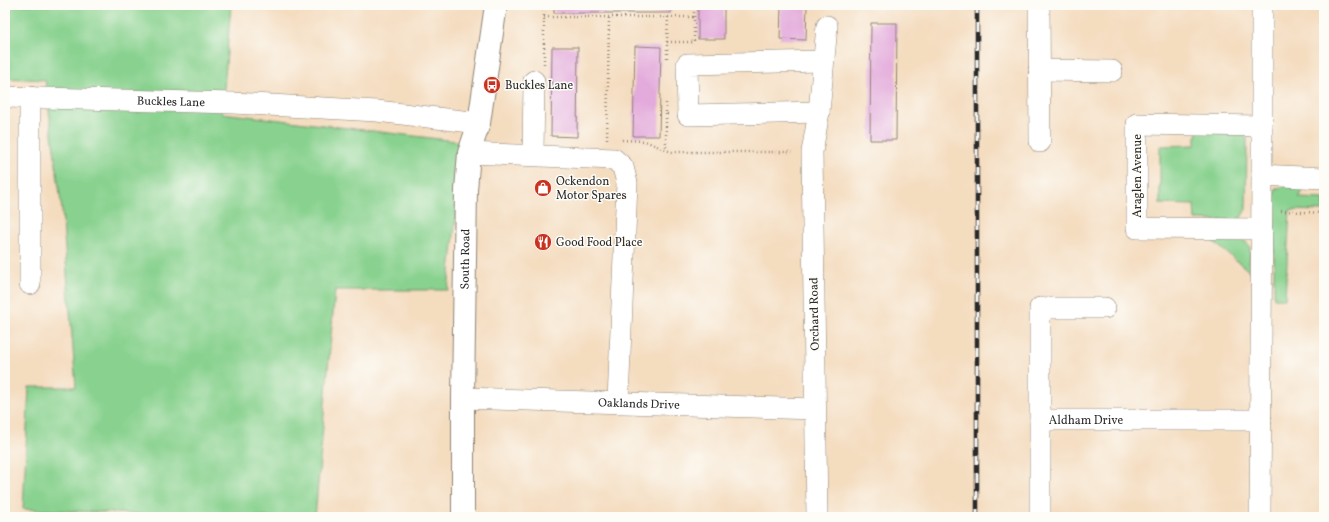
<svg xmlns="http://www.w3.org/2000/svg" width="1329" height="522" font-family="Vollkorn,serif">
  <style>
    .green { fill: #88d18e; stroke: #5a7e5c }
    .building { fill: #e3aadc }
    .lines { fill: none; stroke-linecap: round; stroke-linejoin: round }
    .minor-casing { stroke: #908475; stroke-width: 22 }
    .major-casing { stroke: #908475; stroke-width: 24 }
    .path { stroke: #908475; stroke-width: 2.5; stroke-dasharray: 1 3; stroke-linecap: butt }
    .minor { stroke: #fff; stroke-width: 21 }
    .major { stroke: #fff; stroke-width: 22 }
    .rail-casing { stroke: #2b2b2b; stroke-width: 4.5 }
    .rail { stroke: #fdfcf7; stroke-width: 3; stroke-dasharray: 9; stroke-linecap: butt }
    .labels { text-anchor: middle; stroke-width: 3; stroke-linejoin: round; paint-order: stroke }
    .poi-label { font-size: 12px; fill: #2b2b2b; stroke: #fdfcf7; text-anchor: start }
    .street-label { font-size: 12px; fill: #2b2b2b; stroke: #fdfcf7 }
  </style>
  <rect width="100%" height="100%" fill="#fdfcf7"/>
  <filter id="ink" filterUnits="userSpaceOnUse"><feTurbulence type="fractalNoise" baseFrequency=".025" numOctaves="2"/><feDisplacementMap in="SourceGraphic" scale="8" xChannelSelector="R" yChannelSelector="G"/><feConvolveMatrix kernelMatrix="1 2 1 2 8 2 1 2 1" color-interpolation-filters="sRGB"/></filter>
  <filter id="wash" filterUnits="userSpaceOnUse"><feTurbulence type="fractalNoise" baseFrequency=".012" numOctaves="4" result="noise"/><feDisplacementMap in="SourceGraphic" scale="16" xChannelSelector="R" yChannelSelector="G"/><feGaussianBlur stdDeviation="0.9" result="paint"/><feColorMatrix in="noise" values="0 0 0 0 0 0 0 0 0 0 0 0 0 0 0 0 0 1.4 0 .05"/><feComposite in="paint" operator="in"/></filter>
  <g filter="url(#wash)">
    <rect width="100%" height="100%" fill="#f4dcbf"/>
    <!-- green -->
    <g class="green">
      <path d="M5,5H231L222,113L464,142L448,290H335L315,517H208L23,509L29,387H76L62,211L45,80L5,78Z"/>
      <path d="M1197,130L1239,132L1247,138L1246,209L1239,221L1195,220L1194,205L1160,204V146L1195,145Z"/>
      <path d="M1289,184L1306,185L1299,198L1324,199V211L1290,210L1285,298H1274V197L1276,189Z"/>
      <path d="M1240,237L1250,246L1249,271L1209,238Z"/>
    </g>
    <g id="blocks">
      <!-- building -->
      <g class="building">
        <rect x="554" y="5" width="117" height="8"/>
        <rect x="698" y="5" width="26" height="34"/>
        <path d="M781,5H807L806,40L780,39Z"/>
        <path d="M871,23H897L896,140H870Z"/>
        <path d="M635,46L661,47L659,136H633Z"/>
        <path d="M552,47H578L577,137L551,136Z"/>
      </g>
    </g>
  </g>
  <g filter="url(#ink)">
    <use href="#blocks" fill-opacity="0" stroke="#908475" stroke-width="1"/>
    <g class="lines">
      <defs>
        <g id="minor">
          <path d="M1039,5L1040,142"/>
          <path d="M1039,70L1112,71"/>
          <path id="s1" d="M5,97L233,103L377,111L479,123"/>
          <path d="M30,97V284"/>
          <path d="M819,112L688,115L687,64L823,61"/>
          <path d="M469,153L614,159L623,167L627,183L618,402"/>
          <path d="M533,155L534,81"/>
          <path d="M1262,175L1324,178"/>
          <path d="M1262,229L1137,228V124L1262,126"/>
          <path id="s2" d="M1105,308H1040V420H1261"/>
          <path id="s3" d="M463,398L815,409"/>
          <path d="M817,517L812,152L819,112L827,26"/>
          <path d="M1040,517V420"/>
          <path d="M1260,517L1262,175V5"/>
        </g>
        <g id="major">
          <path id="s4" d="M463,517V398L466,190L469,153L479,123L496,5"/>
        </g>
      </defs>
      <!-- minor casing -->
      <use href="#minor" class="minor-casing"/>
      <!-- major casing -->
      <use href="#major" class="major-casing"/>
      <!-- path -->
      <g class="path">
        <path d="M544,17H694"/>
        <path d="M667,42L668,17"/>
        <path d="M667,58V42H694V5"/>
        <path d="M544,64V5"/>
        <path d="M666,103V114H668"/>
        <path d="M666,114V150"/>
        <path d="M607,139L609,18"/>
        <path d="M622,140L645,141L671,152H792"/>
        <path d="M1281,211L1324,213"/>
      </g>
      <!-- minor -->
      <use href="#minor" class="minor"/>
      <!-- major -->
      <use href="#major" class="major"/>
      <defs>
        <path id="rail" d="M977,5V517"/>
      </defs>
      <!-- rail casing -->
      <use href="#rail" class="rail-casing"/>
      <!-- rail -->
      <use href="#rail" class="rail"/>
    </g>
  </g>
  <!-- icons -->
  <defs>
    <symbol id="bus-disc" viewBox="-11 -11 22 22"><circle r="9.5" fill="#c8321e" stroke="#fdfcf7"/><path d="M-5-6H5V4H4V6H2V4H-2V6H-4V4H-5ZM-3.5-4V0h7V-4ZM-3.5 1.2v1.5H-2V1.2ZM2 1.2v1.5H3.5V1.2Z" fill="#fff"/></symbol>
    <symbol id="shop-disc" viewBox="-11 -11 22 22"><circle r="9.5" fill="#c8321e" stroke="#fdfcf7"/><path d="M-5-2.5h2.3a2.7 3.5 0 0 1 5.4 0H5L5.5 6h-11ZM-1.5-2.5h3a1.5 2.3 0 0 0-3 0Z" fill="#fff"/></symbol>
    <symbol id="restaurant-disc" viewBox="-11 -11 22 22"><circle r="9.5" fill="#c8321e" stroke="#fdfcf7"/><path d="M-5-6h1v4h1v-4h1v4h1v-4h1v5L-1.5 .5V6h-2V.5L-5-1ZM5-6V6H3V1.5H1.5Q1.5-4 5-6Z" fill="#fff"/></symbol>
  </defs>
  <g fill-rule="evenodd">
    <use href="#bus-disc" x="482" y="75" width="20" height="20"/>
    <use href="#shop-disc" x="533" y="178" width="20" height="20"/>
    <use href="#restaurant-disc" x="533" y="232" width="20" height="20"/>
  </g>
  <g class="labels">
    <!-- poi labels -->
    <g class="poi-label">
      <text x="505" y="89">Buckles Lane</text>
      <text x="556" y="185">Ockendon<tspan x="556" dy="14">Motor Spares</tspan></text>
      <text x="556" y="246">Good Food Place</text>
    </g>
    <!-- street labels -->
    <g class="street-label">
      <text dy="4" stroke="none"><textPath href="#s1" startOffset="166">Buckles Lane</textPath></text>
      <text transform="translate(1137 176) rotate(-90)" y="4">Araglen Avenue</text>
      <text dy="4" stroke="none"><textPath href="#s4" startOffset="258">South Road</textPath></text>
      <text transform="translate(814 314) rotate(-91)" y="4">Orchard Road</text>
      <text dy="4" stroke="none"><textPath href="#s3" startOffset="176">Oaklands Drive</textPath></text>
      <text dy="4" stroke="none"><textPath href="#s2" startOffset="223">Aldham Drive</textPath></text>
    </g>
  </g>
  <!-- margin -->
  <rect width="1329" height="522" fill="none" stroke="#fdfcf7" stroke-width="20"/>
</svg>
